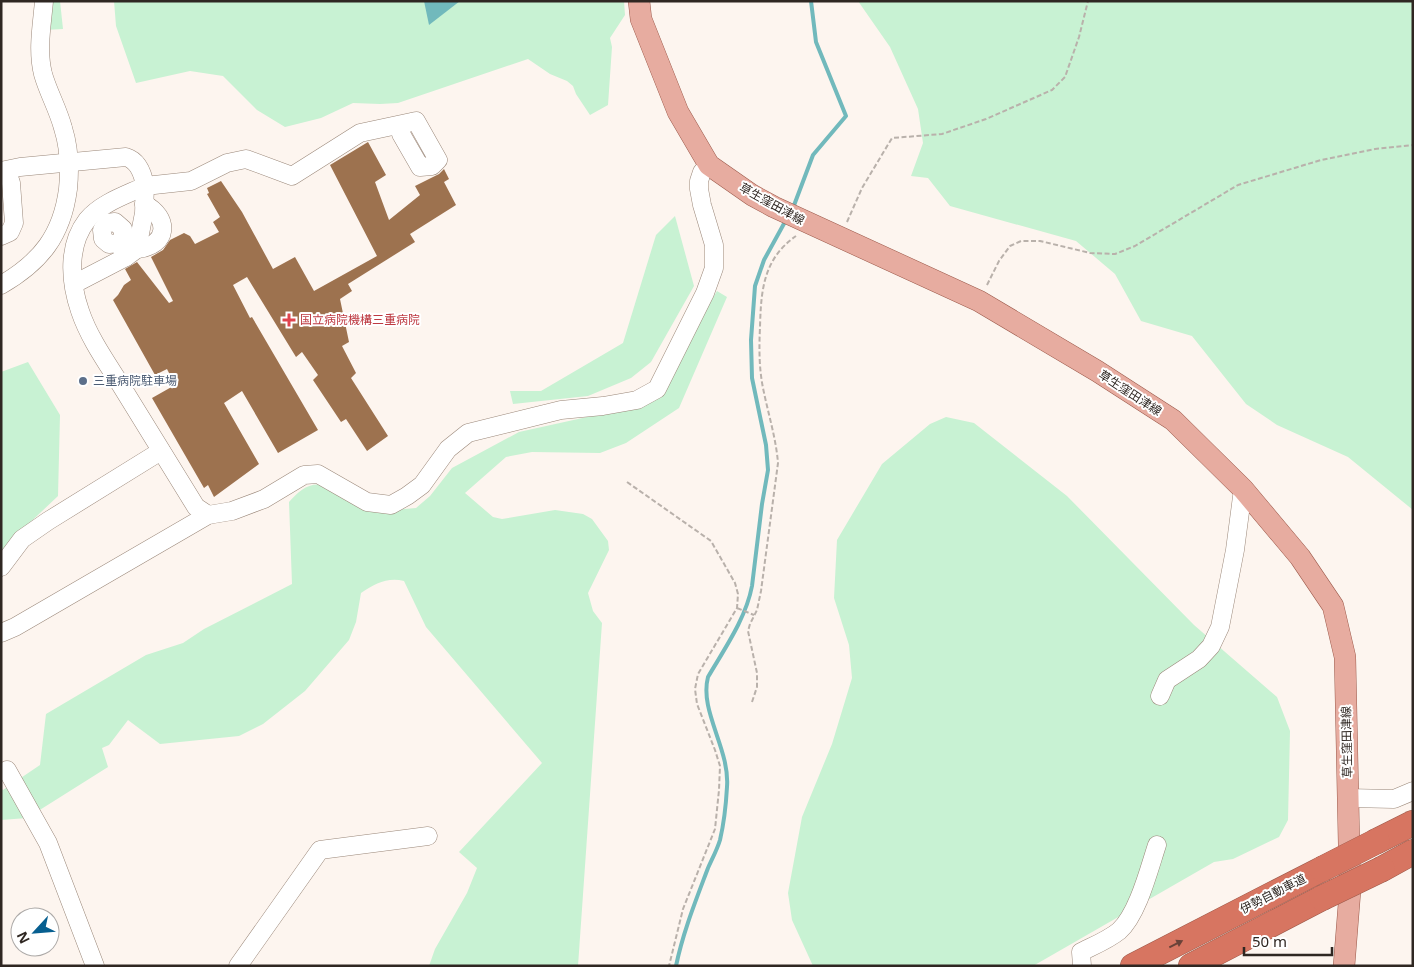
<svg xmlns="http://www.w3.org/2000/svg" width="1414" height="967" font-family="'Noto Sans','Noto Sans JP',sans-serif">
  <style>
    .green { fill: #c8f2d3 }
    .water { fill: #71b9bc }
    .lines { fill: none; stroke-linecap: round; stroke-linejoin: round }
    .stream { stroke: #71b9bc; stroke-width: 4 }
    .building { fill: #9d724f }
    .minor-casing { stroke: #9a8779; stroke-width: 19 }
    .major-casing { stroke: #9c5a4b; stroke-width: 22 }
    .highway-casing { stroke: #9c5a4b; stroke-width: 26 }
    .path { stroke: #b9b1ab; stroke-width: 2; stroke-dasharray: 5 2.5; stroke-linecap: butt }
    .minor { stroke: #fff; stroke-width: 18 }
    .major { stroke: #e7aca0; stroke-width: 21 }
    .highway { stroke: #d77561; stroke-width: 25 }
    .highway-bridge-casing { stroke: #9c5a4b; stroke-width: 26; stroke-linecap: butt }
    .highway-bridge { stroke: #d77561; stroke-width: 25 }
    .oneway { fill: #6a4238 }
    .health-dot { fill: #e0444e; stroke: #fff; stroke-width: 2 }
    .service-dot { fill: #5c6f8a; stroke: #fff; stroke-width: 2 }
    .labels { text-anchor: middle; stroke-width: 4; stroke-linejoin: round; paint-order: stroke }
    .street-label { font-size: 12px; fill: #2f2722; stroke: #fff }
    .health-label { font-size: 12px; fill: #be3a42; stroke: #fff; text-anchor: start }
    .service-label { font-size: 12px; fill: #4e5e75; stroke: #fff; text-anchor: start }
  </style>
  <rect width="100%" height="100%" fill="#fdf5ef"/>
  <!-- green -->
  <g class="green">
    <path d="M48,1H60L63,29L44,30Z"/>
    <path d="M114,1H624L625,15L610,38L612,47L608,105L590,115L576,94L573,86L567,81L550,74L528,59L398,103L380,104L353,103L321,118L285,127L257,110L223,76L190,71L136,83L116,26Z"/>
    <path d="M858,1H1413V510L1348,457L1277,425L1246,404L1192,336L1141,321L1115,274L1076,241L950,206L928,178L911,176L923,143L918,109L890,47Z"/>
    <path d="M675,216L694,286L651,362L631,378L588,396L513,404L510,391H541L623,343L656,235Z"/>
    <path d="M717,291L727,297L679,408L626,443L600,453L532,452L506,457L465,493L493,517L502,519L555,510L583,514L592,519L608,541L609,550L588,593L593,611L602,623L578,966H429L435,949L467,893L477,868L459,852L542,763L426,627L404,581C387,577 375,584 361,593L356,622L349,640L305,691L263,724L239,736L160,744L128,720L109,745L102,748L108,767L27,818L1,820V788L3,790L40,765L46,714L146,655L183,643L204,629L292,584L289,502C299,491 308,482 324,485L381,511L416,508L430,496L452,468L519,432L646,404Z"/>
    <path d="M28,362L60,415L58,496L21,531L1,557V372Z"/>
    <path d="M946,417L974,423L1067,496L1194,625L1277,697L1290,731L1288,820L1279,837L1233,859L1214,862L1033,966H813L792,920L788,893L802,817L832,744L852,678L849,645L834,598L837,540L882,464L930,424Z"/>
  </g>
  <!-- water -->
  <path class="water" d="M424,1H460L429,25Z"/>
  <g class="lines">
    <!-- stream -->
    <g class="stream">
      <path d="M793,208L813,155L846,116L816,42L811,1"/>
      <path d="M676,966C683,932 696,900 708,868C712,859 717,850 720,840C724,823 726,805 727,787C730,749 699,711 708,677C725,648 746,618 752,586L762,504L768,470L766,445L752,378L751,340L755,286L764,260L786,220"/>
    </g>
  </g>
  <!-- building -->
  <path class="building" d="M368,142L386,175L375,182L389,220L420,195L415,186L439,174L444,169L449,179L444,182L456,205L410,234L415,242L348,284L352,291L340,299L349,342L342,346L356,373L351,378L388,436L367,451L346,419L341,422L313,380L318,375L302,352L296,357L247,277L233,285L250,318L252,317L318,430L278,453L242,391L224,403L259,464L214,497L208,485L204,488L152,398L175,385L167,369L155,375L113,300L118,295L124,285L131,280L125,269L137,262L169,303L173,301L151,257L163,250L170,240L184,233L190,236L195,244L219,232L213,222L220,217L207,194L209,193L207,188L221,181L242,212L273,269L295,257L314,291L377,256L330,165Z"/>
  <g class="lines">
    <defs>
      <g id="minor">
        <path d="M1,171L20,167L126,157C139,161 143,174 145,186C126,195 101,203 87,220C67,246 70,282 80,311C89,338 107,363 122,387C147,427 171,467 196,507L208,515"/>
        <path d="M1,236L10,232L14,223L11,183L9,177L4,171"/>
        <path d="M119,243L123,238V229L115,222L107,223L102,230L103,239L109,244L119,243L126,257"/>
        <path d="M137,249C169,246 170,217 144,204"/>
        <path d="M74,284L126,257L137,249L144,213L145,186L191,181L227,163L246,159L292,176L360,133L416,121L438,160L432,166L420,167L401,134L403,124"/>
        <path d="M1,285C41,262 62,235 68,189C70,169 69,147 63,128C58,109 48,92 43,74C37,50 42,25 44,1"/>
        <path d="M1,567L22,539L48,521L161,451"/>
        <path d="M1,633L15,627L208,515L232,511L264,499L304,475L318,474L367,502L391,505L407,496L422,485L448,449L468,433L561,410L603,406L637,400L657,389L705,293L714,268V245L702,205L699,189V181L702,172L709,165"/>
        <path d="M1160,696L1167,680L1199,659L1211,646L1220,627L1235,550L1243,489"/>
        <path d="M7,770L48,843L95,966"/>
        <path d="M1348,798L1394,799L1413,791"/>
        <path d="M238,966L320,850L428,836"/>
        <path d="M1082,966L1081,952C1093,946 1108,940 1119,931C1138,914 1149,869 1157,845"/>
      </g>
      <path id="major" d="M639,1L641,19L678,112L709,165L752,195L774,207L979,301L1097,371L1173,420L1243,489L1300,557L1333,606L1345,657L1350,891L1344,966"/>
      <g id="highway">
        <path d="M1377,841L1413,823"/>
        <path d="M1382,869L1413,852"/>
        <path d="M1133,966L1322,869"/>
        <path d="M1191,966L1322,898"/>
      </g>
    </defs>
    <!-- minor casing -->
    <use href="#minor" class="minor-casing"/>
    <!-- major casing -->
    <use href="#major" class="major-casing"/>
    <!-- highway casing -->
    <use href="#highway" class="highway-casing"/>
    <!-- path -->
    <g class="path">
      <path d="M847,222L862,188L892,138L942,134L986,119L1052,90L1065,77L1079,37L1088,1"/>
      <path d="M987,285L999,261L1010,246L1021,241H1040L1090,253L1115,254L1135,246L1238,185L1321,160L1375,149L1413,145"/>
      <path d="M627,482L711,541L735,583L738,594L737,608L698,674L695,689L697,704L715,750L720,766L719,790L715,829L683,909L669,966"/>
      <path d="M737,608L754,615"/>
      <path d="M752,702L757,687V673L748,631L750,624L757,610L761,591L778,463C776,438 768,413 763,388C759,368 759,348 760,327C761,291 763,259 796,236"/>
    </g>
    <!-- minor -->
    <use href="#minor" class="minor"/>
    <!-- major -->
    <use href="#major" class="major"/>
    <!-- highway -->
    <use href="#highway" class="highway"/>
    <defs>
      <g id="highway-bridge">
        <path d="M1322,869L1377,841"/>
        <path d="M1322,898L1382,869"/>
      </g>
    </defs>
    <!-- highway-bridge casing -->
    <use href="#highway-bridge" class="highway-bridge-casing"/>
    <!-- highway-bridge -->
    <use href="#highway-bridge" class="highway-bridge"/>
  </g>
  <!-- one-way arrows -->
  <defs><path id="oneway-solid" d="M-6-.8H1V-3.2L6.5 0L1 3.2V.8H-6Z" transform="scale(1.25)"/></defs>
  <use class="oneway" href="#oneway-solid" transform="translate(1176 944) rotate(-27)"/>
  <!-- markers -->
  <path class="health-dot" d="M286.5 312.5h5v5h5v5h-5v5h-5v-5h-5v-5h5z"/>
  <circle class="service-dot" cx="83" cy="381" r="5"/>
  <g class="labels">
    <!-- street labels -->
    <g class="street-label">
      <text transform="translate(772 204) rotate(29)" y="4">草生窪田津線</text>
      <text transform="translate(1130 393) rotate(33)" y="4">草生窪田津線</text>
      <text transform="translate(1347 742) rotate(-91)" y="4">草生窪田津線</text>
      <text transform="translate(1273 894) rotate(-27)" y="4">伊勢自動車道</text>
    </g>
    <!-- health labels -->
    <g class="health-label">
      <text x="300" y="324">国立病院機構三重病院</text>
    </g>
    <!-- service labels -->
    <g class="service-label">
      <text x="93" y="385">三重病院駐車場</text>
    </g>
  </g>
  <!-- border -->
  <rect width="1414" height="967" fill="none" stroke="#2f2722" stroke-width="5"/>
  <!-- north arrow -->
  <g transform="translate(35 932) rotate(244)"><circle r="24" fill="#ffffff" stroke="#aca9a7"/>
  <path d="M0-4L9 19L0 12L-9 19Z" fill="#075f90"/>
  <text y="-8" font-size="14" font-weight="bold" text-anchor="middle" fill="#2f2722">N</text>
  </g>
  <!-- scale -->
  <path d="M1244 947v8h88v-8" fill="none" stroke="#2f2722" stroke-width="2.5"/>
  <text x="1252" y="947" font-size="15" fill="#2f2722" stroke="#ffffff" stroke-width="4" paint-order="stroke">50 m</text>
</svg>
